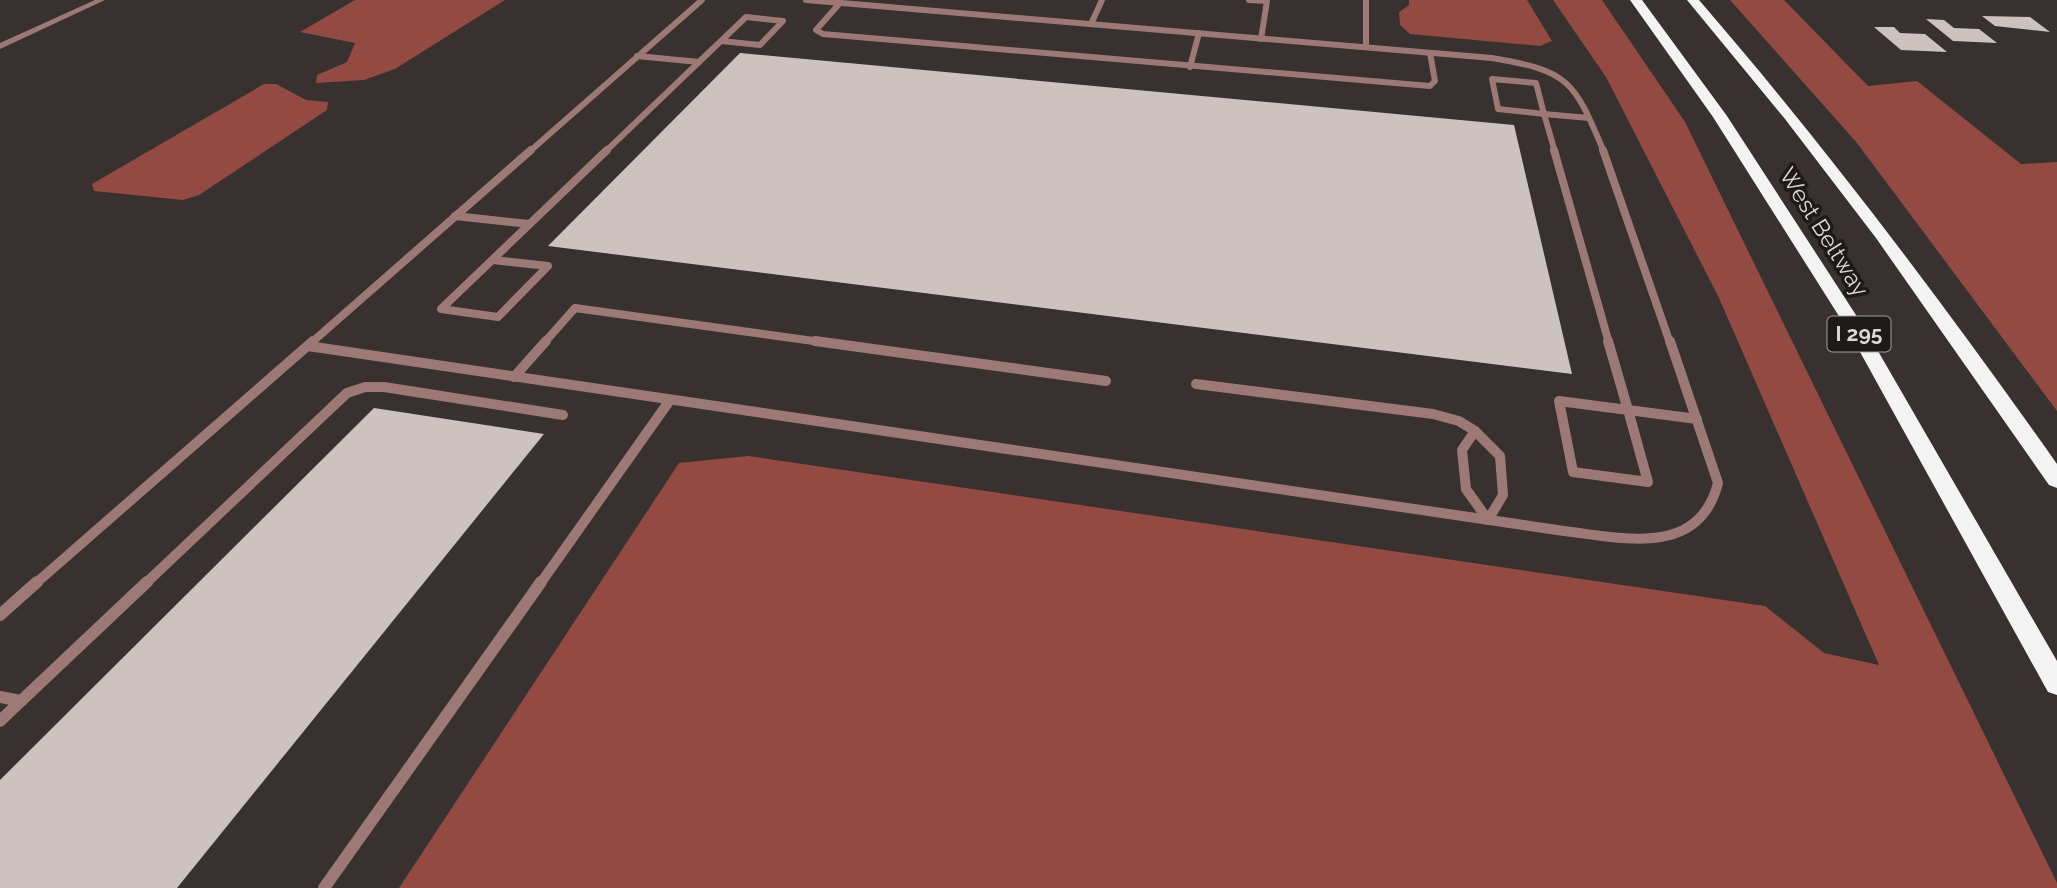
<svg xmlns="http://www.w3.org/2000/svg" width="2057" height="888" font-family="Raleway,sans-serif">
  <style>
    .forest { fill: #924a42 }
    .building { fill: #ccc3c1 }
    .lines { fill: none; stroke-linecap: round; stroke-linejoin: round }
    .lane-far3 { stroke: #9c7974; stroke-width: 6 }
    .lane-far2 { stroke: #9c7974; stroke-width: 8 }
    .lane-far1 { stroke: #9c7974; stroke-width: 10 }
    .lane { stroke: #9c7974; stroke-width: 12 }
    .street { fill: #9c7974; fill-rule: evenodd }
    .highway { fill: #f3f3f3; fill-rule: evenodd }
    .labels { text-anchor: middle; stroke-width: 7; stroke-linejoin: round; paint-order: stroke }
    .shield { fill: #1d1a19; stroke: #a3a09f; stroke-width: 2 }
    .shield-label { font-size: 21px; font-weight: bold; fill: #ddd9d8 }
    .street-label { font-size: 23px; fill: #ddd9d8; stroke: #1d1a19 }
  </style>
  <rect width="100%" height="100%" fill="#383130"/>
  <!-- forest -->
  <g class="forest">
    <path d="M355,0H505L395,69L364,80L316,83L317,75L347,62L355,43L300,32Z"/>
    <path d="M1409,0H1527L1552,41L1540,46L1410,34L1400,25L1399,12L1409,5Z"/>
    <path d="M1553,0H1602L1685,122L2057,883V888H399L679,463L748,456L1765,606L1824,653L1879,665L1719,298L1606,77Z"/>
    <path d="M1730,0H1784L1868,86L1917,81L2021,164L2057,162V411L1857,143Z"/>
    <path d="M264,84H276L306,100L328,102L327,110L199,195L183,200L94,191L92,184Z"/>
  </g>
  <!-- building -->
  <g class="building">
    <path d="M1982,16L2030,17L2050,32L1995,26Z"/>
    <path d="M1926,19L1944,20L1954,28L1979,29L1997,43L1953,41Z"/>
    <path d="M1874,27H1894L1900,33L1925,34L1947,52L1901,50Z"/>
    <path d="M740,53L1514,125L1572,374L548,246Z"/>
    <path d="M374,408L544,434L177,888H0V780Z"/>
  </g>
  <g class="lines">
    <!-- lane-far3 -->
    <g class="lane-far3">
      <path d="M806,0L1492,58C1570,71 1574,81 1604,152"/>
      <path d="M1249,0L1267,1L1261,39"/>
      <path d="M1366,0V47"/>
      <path d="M840,3L816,30L823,34L1430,86L1435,81L1430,53"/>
      <path d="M1091,24L1102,0"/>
      <path d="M637,56L699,62"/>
      <path d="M1190,67L1199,33"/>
      <path d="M1492,79L1536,83L1544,114L1498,109Z"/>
      <path d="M1544,114L1589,118"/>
      <path d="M1544,114L1555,152"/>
      <path d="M529,152L702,0"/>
      <path d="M605,152L746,17L783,21L760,45L721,41"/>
    </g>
    <!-- lane-far2 -->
    <g class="lane-far2">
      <path d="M1554,150L1609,343"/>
      <path d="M1603,150L1670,343"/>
      <path d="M455,216L529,224"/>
      <path d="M493,260L548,266L498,317L441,309L607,150"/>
      <path d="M311,343L531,150"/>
      <path d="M544,343L575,308L828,343"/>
    </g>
    <!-- lane-far1 -->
    <g class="lane-far1">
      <path d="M815,341L1106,381"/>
      <path d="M1608,341L1628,410"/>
      <path d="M308,346L1564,531C1623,538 1699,558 1718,483L1670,341"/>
      <path d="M514,377L546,341"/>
      <path d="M1196,384L1433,414L1459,421L1475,431"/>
      <path d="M1559,401L1628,410L1648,482L1573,472Z"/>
      <path d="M1628,410L1697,419"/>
      <path d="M1475,431L1500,456L1503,495L1488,520L1466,489L1462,450Z"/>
      <path d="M35,584L313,341"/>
      <path d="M145,584L347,393L365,387H384L563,415"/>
      <path d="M540,584L670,400"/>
    </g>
    <!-- lane -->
    <g class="lane">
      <path d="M0,615L37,582"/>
      <path d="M0,697L21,701L147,582"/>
      <path d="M0,721L21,701"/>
      <path d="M324,888L541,582"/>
    </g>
    <!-- street -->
    <path class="street" d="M95,0H105L0,49V43Z"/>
    <!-- highway -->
    <g class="highway">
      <path d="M1630,0H1642L1727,116L1867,332L2057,661V695L2048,692L1849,332L1713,117Z"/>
      <path d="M1687,0H1699C1827,148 1944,304 2057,464V488L2049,485L1876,238L1785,119Z"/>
    </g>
  </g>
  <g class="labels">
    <!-- shield labels -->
    <rect class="shield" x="1827.5" y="316.5" width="63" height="35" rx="5"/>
    <g class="shield-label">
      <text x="1859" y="341">I 295</text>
    </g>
    <!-- street labels -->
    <g class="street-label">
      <text transform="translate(1824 232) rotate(58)" y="8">West Beltway</text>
    </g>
  </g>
</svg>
